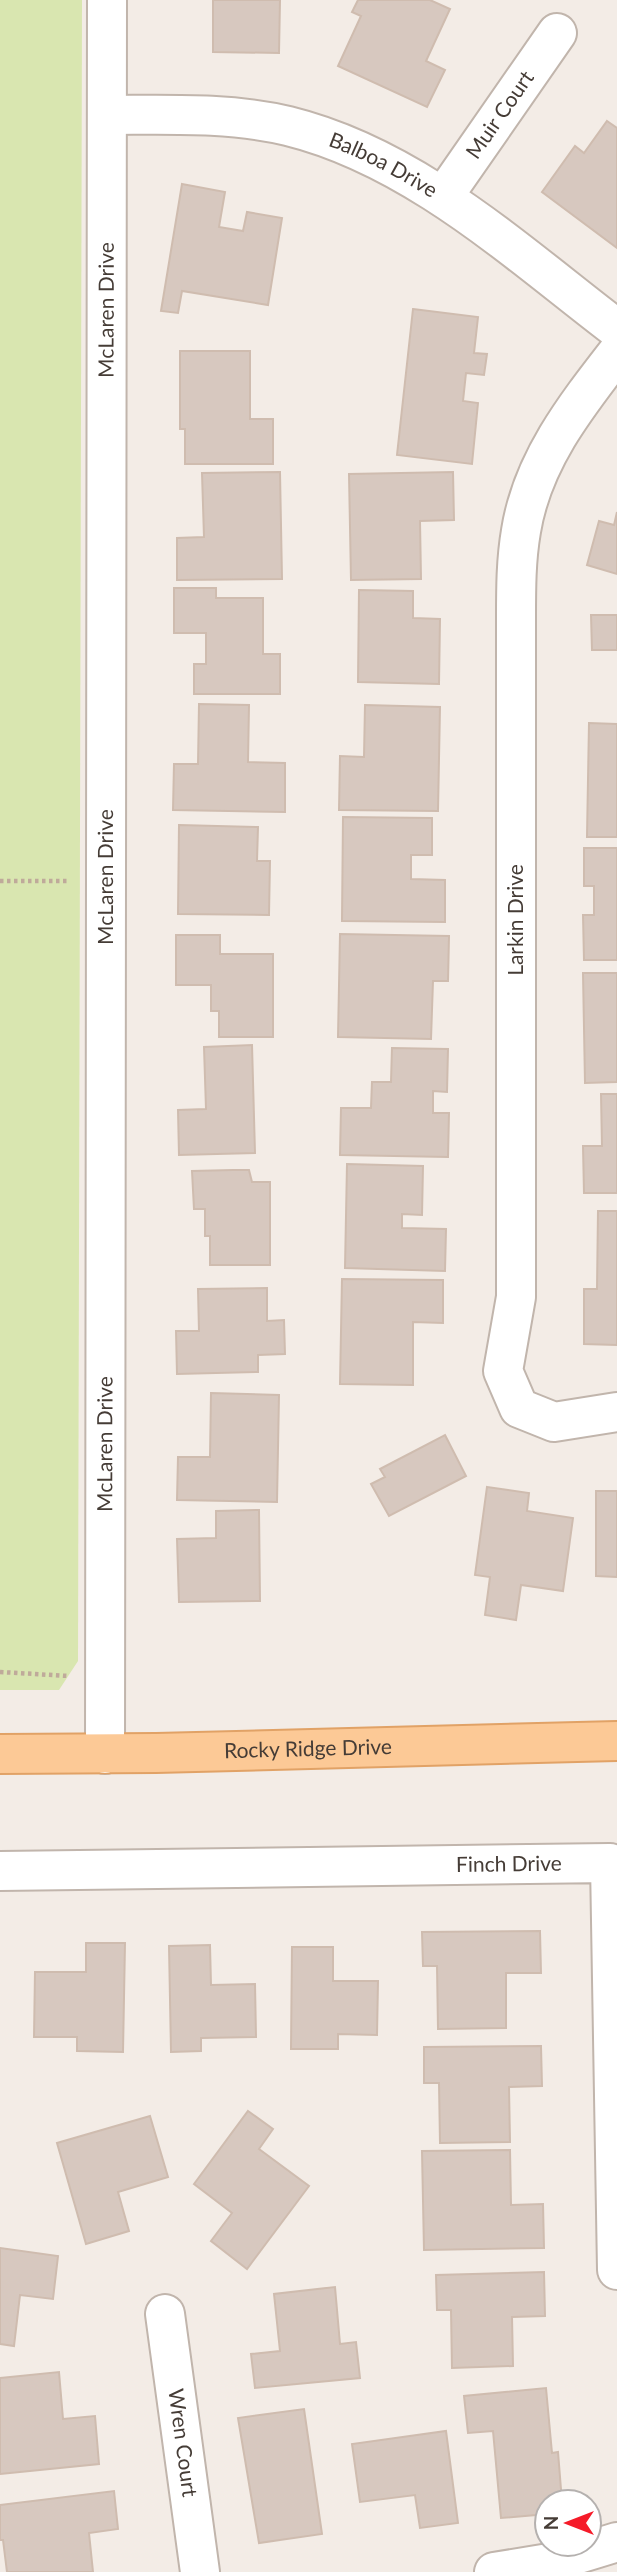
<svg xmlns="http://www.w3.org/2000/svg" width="617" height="2572" font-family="Lato,sans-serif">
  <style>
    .green { fill: #d9e6b0 }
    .building { fill: #d7c8bf; stroke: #cfbcaf; stroke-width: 2 }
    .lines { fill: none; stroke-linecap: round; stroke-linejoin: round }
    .minor-casing { stroke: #c1b5ac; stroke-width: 42 }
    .major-casing { stroke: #e1a266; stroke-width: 42 }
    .path { stroke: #bfaa9a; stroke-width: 4.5; stroke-dasharray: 3.5 3.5; stroke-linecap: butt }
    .minor { stroke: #fff; stroke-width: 38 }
    .major { stroke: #fcc996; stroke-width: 38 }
    .labels { text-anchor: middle; stroke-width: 6; stroke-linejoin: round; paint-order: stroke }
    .street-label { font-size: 21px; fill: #453c36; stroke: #fff }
  </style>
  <rect width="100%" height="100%" fill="#f3ece6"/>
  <!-- green -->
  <path class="green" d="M0,0H82L78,1661L59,1690H0Z"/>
  <!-- building -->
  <g class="building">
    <path d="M213,0H280L279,53L213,52Z"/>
    <path d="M358,0H430L450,9L426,61L445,70L427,107L338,66L361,16L352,12Z"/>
    <path d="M607,121L617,128V248L542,192L575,146L584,153Z"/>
    <path d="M182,184L225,192L219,227L243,231L247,212L282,218L268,305L182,291L178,313L161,311Z"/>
    <path d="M413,309L478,317L474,353L487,354L484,375L466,373L463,401L478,403L472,464L397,455Z"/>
    <path d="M180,351H250V419H273V464H185V429H180Z"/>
    <path d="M280,472L282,579L177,580V538L204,537L202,473Z"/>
    <path d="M453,472L454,520L420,521L421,579L351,580L349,474Z"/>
    <path d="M617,512V574L587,565L599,521L614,525Z"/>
    <path d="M174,588H216V598H263V654H280V694H194V664H206V633H174Z"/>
    <path d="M359,590L413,591V618L440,619L439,684L358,682Z"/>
    <path d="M591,615H617V650H592Z"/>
    <path d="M199,704L249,705L248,762L285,763V812L173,810L174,764H198Z"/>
    <path d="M365,705L440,707L438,811L339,810L340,756L364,757Z"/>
    <path d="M589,723L617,724V837H587Z"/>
    <path d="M343,817L432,818V855H411V879L445,880V922L342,921Z"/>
    <path d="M179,825L258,827L257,861H270L269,915L178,914Z"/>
    <path d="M584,848H617V960H584L583,915H594V886H584Z"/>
    <path d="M340,934L449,936L448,981H433L431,1039L338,1037Z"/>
    <path d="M176,935H220V954H273V1037H219V1011H211V985H176Z"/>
    <path d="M583,973H617V1082L585,1083Z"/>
    <path d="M252,1045L255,1153L179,1155L178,1110L206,1109L204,1047Z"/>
    <path d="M392,1048L448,1049L447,1092L433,1091V1113H449L448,1157L340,1155L341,1108H371L372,1082H391Z"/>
    <path d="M601,1094H617V1193H584L583,1146H602Z"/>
    <path d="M347,1164L423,1166L422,1215L402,1214V1228L446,1229L445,1271L345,1268Z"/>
    <path d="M233,1170H249L252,1182H270V1265H210V1236H205V1209H194L192,1171Z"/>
    <path d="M598,1211H617V1345L584,1344V1289H597Z"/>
    <path d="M342,1279L443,1280V1323L413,1322V1385L340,1384Z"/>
    <path d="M267,1288V1321L284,1320L285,1354L258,1355V1372L177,1374L176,1331H199L198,1289Z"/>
    <path d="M211,1393L279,1395L277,1502L177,1500L178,1457H210Z"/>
    <path d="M445,1435L466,1476L389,1516L371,1484L385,1477L380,1469Z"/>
    <path d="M487,1487L529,1493L527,1511L573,1518L563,1591L521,1585L516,1620L485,1615L490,1577L475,1575Z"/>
    <path d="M596,1491H617V1577L596,1576Z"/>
    <path d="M259,1510L260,1601L179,1602L177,1539L216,1538V1511Z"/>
    <path d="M540,1931L541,1973H506V2028L438,2029L437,1966H423L422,1932Z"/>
    <path d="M86,1943H125L123,2052L77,2051V2037H34L35,1972H86Z"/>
    <path d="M210,1945L211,1985L255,1984L256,2037L201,2038V2051L171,2052L169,1946Z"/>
    <path d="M292,1947H333V1981H378L377,2035L338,2034V2049H291Z"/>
    <path d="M541,2046L542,2086L509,2087L510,2142L440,2143L439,2083H424V2047Z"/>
    <path d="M248,2111L273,2129L259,2149L309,2186L247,2269L211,2241L232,2213L194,2184Z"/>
    <path d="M150,2116L168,2177L118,2192L129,2231L86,2244L57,2143Z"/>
    <path d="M510,2150L511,2205L543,2204L544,2248L424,2250L422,2151Z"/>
    <path d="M0,2248L58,2256L53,2299L20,2295L14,2346L0,2344Z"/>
    <path d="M544,2272L545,2316L512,2317L513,2366L452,2368L451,2310H437L436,2275Z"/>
    <path d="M335,2287L340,2344L356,2342L360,2378L255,2388L251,2354L280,2351L274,2294Z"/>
    <path d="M59,2372L63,2419L95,2416L99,2464L0,2474V2378Z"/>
    <path d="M546,2388L552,2453L558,2452L562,2502H547V2514L501,2518L493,2431L468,2433L464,2396Z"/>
    <path d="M304,2409L322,2534L259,2543L238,2418Z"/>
    <path d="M446,2431L458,2523L420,2528L415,2495L360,2502L352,2444Z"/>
    <path d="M114,2491L118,2529L89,2533L93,2572H7L3,2540H0V2505Z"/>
  </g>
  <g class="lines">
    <defs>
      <g id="minor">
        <path id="s1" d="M107,115C166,115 230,112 288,126C414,157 516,252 617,329"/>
        <path id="s2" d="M443,197L557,33"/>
        <path d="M617,353C575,407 532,462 521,531C516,560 516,589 516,618V1297L503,1371L519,1408L554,1422L617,1412"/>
        <path id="s3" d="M105,1754L107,0"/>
        <path id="s4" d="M0,1871L610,1863L617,2270"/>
        <path id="s5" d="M165,2314L200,2572"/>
        <path d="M494,2572L549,2563L617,2542"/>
      </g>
      <g id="major">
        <path id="s6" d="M0,1754L156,1753L617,1741"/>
      </g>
    </defs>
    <!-- minor casing -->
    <use href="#minor" class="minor-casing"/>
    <!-- major casing -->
    <use href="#major" class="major-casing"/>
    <!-- path -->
    <g class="path">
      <path d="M0,881H70"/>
      <path d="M0,1672L69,1676"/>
    </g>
    <!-- minor -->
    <use href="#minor" class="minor"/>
    <!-- major -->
    <use href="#major" class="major"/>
  </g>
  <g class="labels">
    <!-- street labels -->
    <g class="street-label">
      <text dy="7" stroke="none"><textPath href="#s2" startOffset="100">Muir Court</textPath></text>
      <text dy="7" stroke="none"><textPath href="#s1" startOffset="285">Balboa Drive</textPath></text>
      <text dy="7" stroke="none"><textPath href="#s3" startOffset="1444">McLaren Drive</textPath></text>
      <text dy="7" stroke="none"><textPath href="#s3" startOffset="877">McLaren Drive</textPath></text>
      <text transform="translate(516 920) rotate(-90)" y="7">Larkin Drive</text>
      <text dy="7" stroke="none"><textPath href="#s3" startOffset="310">McLaren Drive</textPath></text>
      <text dy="7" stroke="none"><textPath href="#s6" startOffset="308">Rocky Ridge Drive</textPath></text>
      <text dy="7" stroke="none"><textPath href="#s4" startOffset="509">Finch Drive</textPath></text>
      <text dy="7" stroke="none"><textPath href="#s5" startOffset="130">Wren Court</textPath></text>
    </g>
  </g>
  <!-- north arrow -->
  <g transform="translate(568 2523) rotate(270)"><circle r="33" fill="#ffffff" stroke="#b5b1af" stroke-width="2"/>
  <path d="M0-5L12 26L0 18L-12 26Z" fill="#f51b29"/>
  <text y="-10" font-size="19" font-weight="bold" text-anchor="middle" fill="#453c36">N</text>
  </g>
</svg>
